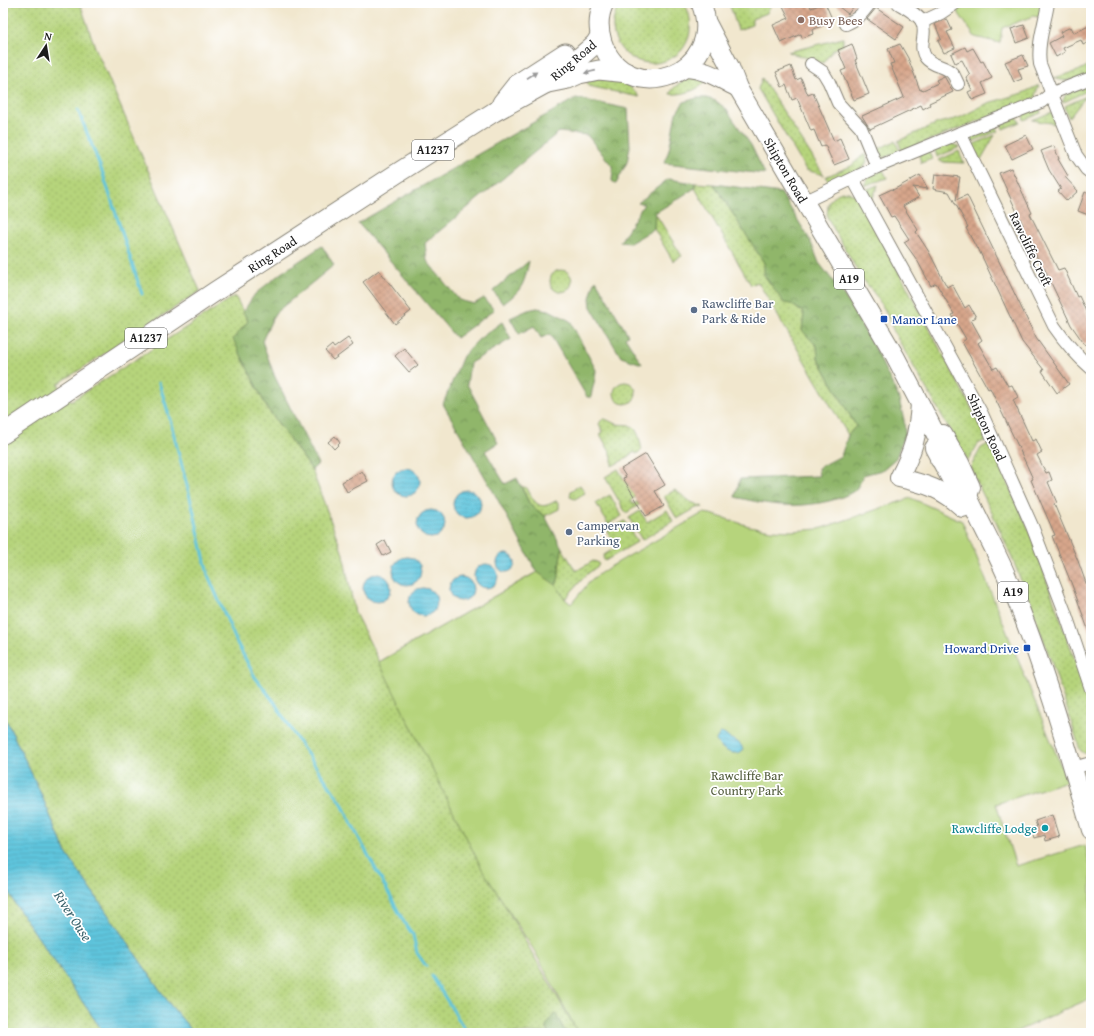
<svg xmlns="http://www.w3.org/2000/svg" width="1094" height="1036" font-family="'Gentium Book Plus',serif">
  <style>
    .grass { fill: url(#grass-dots); stroke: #69784c }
    .forest { fill: url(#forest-crowns); stroke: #566944 }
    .green { fill: #b6d47b; stroke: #69784c }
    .water { fill: url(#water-rules); stroke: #3e707c }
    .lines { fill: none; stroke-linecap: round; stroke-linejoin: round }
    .stream { stroke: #5fc5dd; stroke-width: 3 }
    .building { fill: url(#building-cross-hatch) }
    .minor-casing { stroke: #868275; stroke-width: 14 }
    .primary-casing { stroke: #868275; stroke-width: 20 }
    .trunk-casing { stroke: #868275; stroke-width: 21 }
    .minor { stroke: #fff; stroke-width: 12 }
    .primary { stroke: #fff; stroke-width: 18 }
    .trunk { stroke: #fff; stroke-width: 19 }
    .oneway { fill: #999 }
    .education-dot { fill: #8d6e63; stroke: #fff; stroke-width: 1.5 }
    .service-dot { fill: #5c6f8a; stroke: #fff; stroke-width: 1.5 }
    .transit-dot { fill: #1a4fb4; stroke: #fff; stroke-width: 1.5 }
    .culture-dot { fill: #0f9aa8; stroke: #fff; stroke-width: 1.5 }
    .labels { text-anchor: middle; stroke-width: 3.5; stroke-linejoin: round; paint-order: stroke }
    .shield { fill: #fff; stroke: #606060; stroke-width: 1 }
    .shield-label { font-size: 12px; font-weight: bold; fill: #1c1c1c }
    .education-label { font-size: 13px; fill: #785e54; stroke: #fff; text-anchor: start }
    .street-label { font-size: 13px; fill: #1c1c1c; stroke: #fff }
    .service-label { font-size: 13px; fill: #4e5e75; stroke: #fff; text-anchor: start }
    .transit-label { font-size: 13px; fill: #164399; stroke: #fff; text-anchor: start }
    .park-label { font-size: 13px; fill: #525c3d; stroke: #fff }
    .culture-label { font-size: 13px; fill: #0d838f; stroke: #fff; text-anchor: end }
    .water-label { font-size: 14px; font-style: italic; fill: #376069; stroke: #fff }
  </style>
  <defs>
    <pattern id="grass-dots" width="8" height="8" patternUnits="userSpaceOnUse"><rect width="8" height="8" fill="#b6d47b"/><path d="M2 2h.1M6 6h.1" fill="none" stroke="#9cb56a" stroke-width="1.8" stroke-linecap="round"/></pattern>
    <pattern id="forest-crowns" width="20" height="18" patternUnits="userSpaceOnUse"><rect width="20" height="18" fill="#90b66b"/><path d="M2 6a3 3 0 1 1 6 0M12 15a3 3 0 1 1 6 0" fill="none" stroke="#759357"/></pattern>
    <pattern id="water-rules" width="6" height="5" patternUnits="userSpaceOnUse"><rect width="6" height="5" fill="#5fc5dd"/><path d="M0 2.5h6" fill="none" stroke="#52a9bd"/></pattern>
    <pattern id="building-cross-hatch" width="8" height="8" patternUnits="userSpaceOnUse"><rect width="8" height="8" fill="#d7a68b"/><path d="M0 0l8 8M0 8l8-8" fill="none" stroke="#b88e77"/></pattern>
  </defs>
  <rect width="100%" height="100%" fill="#fff"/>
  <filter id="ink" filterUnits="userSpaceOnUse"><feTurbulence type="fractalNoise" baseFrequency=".025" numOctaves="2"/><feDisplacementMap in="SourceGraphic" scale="8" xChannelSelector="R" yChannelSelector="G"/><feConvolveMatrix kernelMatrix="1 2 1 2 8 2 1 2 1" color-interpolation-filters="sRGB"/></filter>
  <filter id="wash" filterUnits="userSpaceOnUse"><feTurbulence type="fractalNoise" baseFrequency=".012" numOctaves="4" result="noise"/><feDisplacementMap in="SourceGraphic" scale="16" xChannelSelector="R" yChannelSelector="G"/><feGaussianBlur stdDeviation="0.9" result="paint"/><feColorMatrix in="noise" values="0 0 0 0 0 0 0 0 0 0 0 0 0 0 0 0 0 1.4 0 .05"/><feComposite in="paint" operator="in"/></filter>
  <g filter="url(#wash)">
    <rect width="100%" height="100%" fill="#f1e7ce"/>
    <!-- grass -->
    <g class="grass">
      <path d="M3,3H80L95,47L200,291L58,384L71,401L235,296L248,321L267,408L312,470L343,554L355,613L484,869L578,1033H194L171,1006L66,853L38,787L7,722L3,710Z"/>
      <path d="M620,3H684C689,11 691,19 690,29C690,37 686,45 681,51C658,74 617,63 613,29C612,20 616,11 620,3Z"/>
      <path d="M729,3H772L767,13L752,19V25L738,30Z"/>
      <path d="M843,38V45L833,50L823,63L788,52Z"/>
      <path d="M1091,64V74C1078,78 1066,84 1053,78L1078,71Z"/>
      <path d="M595,78C618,80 624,77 639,97L588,86L587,81Z"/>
      <path d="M691,78L706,81C698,91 682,95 670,94C674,85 682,81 691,78Z"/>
      <path d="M762,78L824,175L806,170L758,89Z"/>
      <path d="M1039,85L1035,95L1036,97L1026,102L902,151L898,141L938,123L959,118L988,103L1023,93Z"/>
      <path d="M1091,85V89L1062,103L1065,95L1068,93Z"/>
      <path d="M1086,96L1069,118L1065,109V106Z"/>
      <path d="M1039,107L1041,113L1024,120L1023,114Z"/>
      <path d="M1052,112L1057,124L1032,120Z"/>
      <path d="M1016,116L1020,122L1003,129L1001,122Z"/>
      <path d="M994,124L998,131L969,143L972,134Z"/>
      <path d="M995,135L980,161L972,145Z"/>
      <path d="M895,141L900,152L882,158L879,157L874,151Z"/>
      <path d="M951,143L960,147L937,157L934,148Z"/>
      <path d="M928,150L932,159L921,163L919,155Z"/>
      <path d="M959,151L964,163L941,162L939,160Z"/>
      <path d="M866,154L867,161L864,167L831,183L825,177L851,166L862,156Z"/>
      <path d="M883,170L887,178L864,186L868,177Z"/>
      <path d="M695,183L714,184L791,304L804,313L809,338L817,346L818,358L856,426L848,435L758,282L751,285L695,188Z"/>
      <path d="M878,185L872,200L867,189Z"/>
      <path d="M842,192H849L852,194H855L891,257L988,439L978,444L968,461L895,334L886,312L877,297L861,277L827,217L828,205L830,200L837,194Z"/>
      <path d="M655,213L682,256L673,261L654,229Z"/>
      <circle cx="561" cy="281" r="11"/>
      <circle cx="625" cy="393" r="11"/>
      <path d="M602,419C607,418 611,423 617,424C621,425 625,424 629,425C639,428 640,442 642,450L636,454L635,452L628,456L629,457L612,466V456L600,434L603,432L599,424Z"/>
      <path d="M990,443L1028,528L1091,705V755L1084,753L1080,750C1058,678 1033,606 1003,537C993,514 981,491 970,468L981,448Z"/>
      <path d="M618,469L635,497L631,500L633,504L637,502L639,505L626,513L605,477Z"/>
      <path d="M580,485L585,493L575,499L570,497L571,491Z"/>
      <path d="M521,486L527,488C531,495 536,509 547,505C551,504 553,502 556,501L559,502V509L545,516L530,505Z"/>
      <path d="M675,490L691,502L703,507L696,508L677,519L664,496Z"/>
      <path d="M610,495L622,516L608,524L596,503Z"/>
      <path d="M667,510L673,521L642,540L629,518L640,511L647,522Z"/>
      <path d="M625,521L637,542L605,561L603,558L604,555L617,547L607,531Z"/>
      <path d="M562,548L576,571L593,561L597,562L599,565L586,575L565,599L556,585C561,573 558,560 562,548Z"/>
      <path d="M3,878L15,904L104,1033H3Z"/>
    </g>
    <!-- forest -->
    <g class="forest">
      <path d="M576,98L628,109L630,147L627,162L616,184L612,181L613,167L587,135L559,132L425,243L427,261L459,300L474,304L484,298L494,310L456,338L358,223Z"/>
      <path d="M697,98H706L716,101L726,109L751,145L765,174L664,163L669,150L676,113L684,102Z"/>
      <path d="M668,179L695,183V188L655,213L654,229L630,243L620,242L644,204L638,203Z"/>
      <path d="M714,184L781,193L810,240L819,263L844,295L875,349L898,396L904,420L905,434L896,458L882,470L863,475C861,480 858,488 854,491C847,496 837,499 829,501C795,509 768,505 735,497L740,479L819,476L818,468L841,456L848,435L856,426L818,358L817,346L809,338L802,330L804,313L791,304L784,303L764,275V263Z"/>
      <path d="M322,246L334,265L275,313L262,341L275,377L318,464L312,470L267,408L233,339L248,321L243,312L255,294L281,273Z"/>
      <path d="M529,261C524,285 522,290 503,304L493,291Z"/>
      <path d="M596,280L628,335L625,337L642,364L621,357L591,307L590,298L595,281Z"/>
      <path d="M537,308L549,310L570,321L596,370C596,379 592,388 591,397H587L550,334L541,338L534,326L519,334L510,318L528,310Z"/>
      <path d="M502,322L511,339L470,363L467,384L498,443L485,451L505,484L517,478L530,505L545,516L562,548L559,567V577L556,585L565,599L379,662L537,572L493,491L443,404L463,356L478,340Z"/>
      <path d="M555,1013L566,1033H548L546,1026Z"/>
    </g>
    <!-- green -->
    <g class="green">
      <path d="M961,3H1045L1043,18L1033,16L1002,28L1000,43L975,37L955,8Z"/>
      <path d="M911,498L962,521L1067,781L996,804L1016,866L1085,845L1091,869V998L1013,1033H578L535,952L482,869L379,662L537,572L556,585L565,599L571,604L592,579L608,568L703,513L711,514L749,526L771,530L792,531L819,529Z"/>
    </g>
    <!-- water -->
    <g class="water">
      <circle cx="406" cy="482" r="14"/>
      <circle cx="467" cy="504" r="14"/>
      <circle cx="431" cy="524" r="14"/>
      <circle cx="506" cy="563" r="9"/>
      <circle cx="407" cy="571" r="14"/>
      <circle cx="486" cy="576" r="12"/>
      <circle cx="377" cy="588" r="14"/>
      <circle cx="461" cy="589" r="12"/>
      <circle cx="423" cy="602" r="14"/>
      <path d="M3,710L7,722L38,787L66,853L171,1006L194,1033H104L15,904L3,878Z"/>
      <path d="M720,733C727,734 726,737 731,739C737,742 741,742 743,750C735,758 719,749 716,740Z"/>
    </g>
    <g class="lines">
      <!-- stream -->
      <g class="stream">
        <path d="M78,110L102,171L142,294"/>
        <path d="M159,383L168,412L194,513L208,575L237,643L255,677L275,703L298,741L341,802L352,825L404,922L413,935L417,953L426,966"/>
        <path d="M432,976L467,1033"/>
      </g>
    </g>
    <g id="blocks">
      <!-- building -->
      <g class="building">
        <path d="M790,3H809L811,8L825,3L833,21L812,30L813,34L802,38L801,34L781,43L773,25L789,18L783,6Z"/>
        <path d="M834,3H856L848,14Z"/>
        <path d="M876,8L904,27L896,39L867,19Z"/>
        <path d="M947,19L952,30L947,32L955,48L944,53L938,41L941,39L935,24Z"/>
        <path d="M1024,25L1029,38L1016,43L1011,29Z"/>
        <path d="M1091,25V41L1083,45L1081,40L1063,48L1065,52L1056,57L1049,43L1062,36L1060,32L1071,27L1074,33Z"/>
        <path d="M852,44L857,59L855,60L869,94L854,100L841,71L846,69L838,50Z"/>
        <path d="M900,44L908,58L920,90L922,89L923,90L938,83L936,80L944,76L953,92L929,103L930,105L923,109L921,105L870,129L862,116L904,97L890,64L894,63L888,49Z"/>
        <path d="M965,47L967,51L973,48L981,62L983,61L992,78L982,83L987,94L972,100L968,92L972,90L966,77L970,75L962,60L955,63L951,54Z"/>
        <path d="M1023,55L1028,66L1018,69L1022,79L1014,82L1005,62Z"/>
        <path d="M791,66L796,80L801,78L808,95L813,93L834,141L840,138L849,159L834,165L825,145L821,147L814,130L811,131L797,98L792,100L786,85L782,87L776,72Z"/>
        <path d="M1026,135L1033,149L1012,159L1005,145Z"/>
        <path d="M1054,146L1059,159H1058L1068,176L1065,177L1078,191L1067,201L1058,191L1061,189L1049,170L1041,151Z"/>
        <path d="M1011,168L1032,213L1030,214L1058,270L1064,268L1077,297L1079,296L1091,322V341L1085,345L1071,325L1044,268L1043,269L1021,226L1023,225L999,173Z"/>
        <path d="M935,174L960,177L956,200L967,195L1036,338L1069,384L1057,393L1042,371L1044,370L1022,342L978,248L977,249L966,228L968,227L949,192L933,189Z"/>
        <path d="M920,175L928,189L913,187L919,197L903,206L918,230L916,232L929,252L947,287L952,284L965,308L969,305L976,317L971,320L982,340L978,343L990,364L993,369L997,367L1008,386L1012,385L1018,397L1013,400L1032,441L1036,439L1042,452L1037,455L1046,473L1049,472L1052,480L1048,482L1057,503L1054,504L1078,561L1091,597V632H1089L1072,585L1052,536L1055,535L1031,480L1033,479L1017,444L990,388L988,389L962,342L966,339L952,315L954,314L936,283L931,286L917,260L904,242L909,239L894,216L891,217L879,195L892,189L893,190Z"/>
        <path d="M1085,192L1091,195V216L1078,211Z"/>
        <path d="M379,270L411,311L395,324L363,282Z"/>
        <path d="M348,338L353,345L333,360L325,351L332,345L334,348Z"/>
        <path d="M404,348L418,365L409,372L395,356Z"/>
        <path d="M335,436L340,443L334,449L328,442Z"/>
        <path d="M646,454L665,485L655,491L664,506L646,516L623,478L626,477L621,469Z"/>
        <path d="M362,471L368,481L347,492L342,482Z"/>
        <path d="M385,540L391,552L383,556L377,545Z"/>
        <path d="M1052,815L1059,837L1045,841L1044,835L1034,838L1031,829L1037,827L1035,821Z"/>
      </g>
    </g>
  </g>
  <g filter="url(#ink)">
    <use href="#blocks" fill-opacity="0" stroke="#868275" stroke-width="1"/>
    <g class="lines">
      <defs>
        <g id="minor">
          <path d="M898,3C904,7 919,15 922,22C928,34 917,46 926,58C933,67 945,65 952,73C955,76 956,80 958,84"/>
          <path d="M1048,3C1045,23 1037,43 1040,64L1076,155L1086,169L1091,173"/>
          <path d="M922,22L941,13L956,3"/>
          <path d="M846,24C859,18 862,14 870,3"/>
          <path d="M811,64L823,72L829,82L838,103L861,128L877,167"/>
          <path d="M960,133L1054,326C1065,342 1076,355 1091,368"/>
          <path d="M853,179L982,414L1032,526L1065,612L1091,689"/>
          <path d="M804,202L877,167L960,133L1041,102L1052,93L1091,78"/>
          <path d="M1073,768L1091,763"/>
        </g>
        <g id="primary">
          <path d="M706,21L730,67L738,88L895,356L928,419L942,447L943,450L939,459"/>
          <path d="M686,68C705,69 720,79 738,88"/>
          <path d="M920,404C918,434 913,452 899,478C927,484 942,489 963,508"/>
          <path d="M943,434L960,463L971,487L968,496"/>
          <path d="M934,448L953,483L959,492L968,496C981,525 998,554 1010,584C1043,663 1067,747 1091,830"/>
        </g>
        <g id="trunk">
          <path d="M604,3C598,15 598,29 602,42C625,111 729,74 701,3"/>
          <path d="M548,83L568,79L579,74L599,70L628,73"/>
          <path d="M502,103L517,84L565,53"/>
          <path d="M3,434L216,291L396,174L494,112L545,84L559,70L580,57L595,44L600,36"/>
        </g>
      </defs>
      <!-- minor casing -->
      <use href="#minor" class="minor-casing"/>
      <!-- primary casing -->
      <use href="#primary" class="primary-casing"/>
      <!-- trunk casing -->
      <use href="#trunk" class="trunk-casing"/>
      <!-- minor -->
      <use href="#minor" class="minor"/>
      <!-- primary -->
      <use href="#primary" class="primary"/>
      <!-- trunk -->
      <use href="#trunk" class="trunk"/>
    </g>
    <!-- one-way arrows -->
    <defs><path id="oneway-solid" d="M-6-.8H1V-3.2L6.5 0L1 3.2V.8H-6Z"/></defs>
    <g class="oneway">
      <use href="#oneway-solid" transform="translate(590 72) rotate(167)"/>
      <use href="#oneway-solid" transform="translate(532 75) rotate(-33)"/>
    </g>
  </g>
  <!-- markers -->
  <circle class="education-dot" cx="801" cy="20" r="4"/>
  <g class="service-dot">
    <circle cx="694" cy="310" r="4"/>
    <circle cx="569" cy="532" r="4"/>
  </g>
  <g class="transit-dot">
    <rect x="880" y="315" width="8" height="8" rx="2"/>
    <rect x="1023" y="644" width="8" height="8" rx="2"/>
  </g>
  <circle class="culture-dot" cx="1045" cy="828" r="4"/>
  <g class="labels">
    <!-- shield labels -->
    <g class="shield">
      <rect x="412" y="140" width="42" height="20" rx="3"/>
      <rect x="834" y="269" width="30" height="20" rx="3"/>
      <rect x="125" y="328" width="42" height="20" rx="3"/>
      <rect x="998" y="582" width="30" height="20" rx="3"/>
    </g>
    <g class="shield-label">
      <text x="433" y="154">A1237</text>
      <text x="849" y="283">A19</text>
      <text x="146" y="342">A1237</text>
      <text x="1013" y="596">A19</text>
    </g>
    <!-- education labels -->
    <g class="education-label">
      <text x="809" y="25">Busy Bees</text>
    </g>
    <!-- street labels -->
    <g class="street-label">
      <text transform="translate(573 60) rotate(-40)" y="5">Ring Road</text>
      <text transform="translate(786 170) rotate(60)" y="5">Shipton Road</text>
      <text transform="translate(1031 249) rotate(64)" y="5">Rawcliffe Croft</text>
      <text transform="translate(272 254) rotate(-33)" y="5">Ring Road</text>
      <text transform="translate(987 427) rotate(65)" y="5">Shipton Road</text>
    </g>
    <!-- service labels -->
    <g class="service-label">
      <text x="702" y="308">Rawcliffe Bar<tspan x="702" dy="15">Park &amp; Ride</tspan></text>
      <text x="577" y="530">Campervan<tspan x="577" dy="15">Parking</tspan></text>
    </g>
    <!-- transit labels -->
    <g class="transit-label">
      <text x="892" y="324">Manor Lane</text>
      <text x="1019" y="653" text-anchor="end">Howard Drive</text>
    </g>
    <!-- park labels -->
    <g class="park-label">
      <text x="747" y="780">Rawcliffe Bar<tspan x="747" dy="15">Country Park</tspan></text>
    </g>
    <!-- culture labels -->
    <g class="culture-label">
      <text x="1037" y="833">Rawcliffe Lodge</text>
    </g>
    <!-- water labels -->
    <g class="water-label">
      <text transform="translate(73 916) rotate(57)" y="5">River Ouse</text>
    </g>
  </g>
  <!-- margin -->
  <rect width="1094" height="1036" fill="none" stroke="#fff" stroke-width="16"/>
  <!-- north arrow -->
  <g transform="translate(46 46) rotate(12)" stroke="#ffffff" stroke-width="3" paint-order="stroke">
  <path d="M0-3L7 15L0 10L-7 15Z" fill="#1c1c1c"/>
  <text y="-6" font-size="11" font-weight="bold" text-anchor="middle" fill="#1c1c1c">N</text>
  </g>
</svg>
